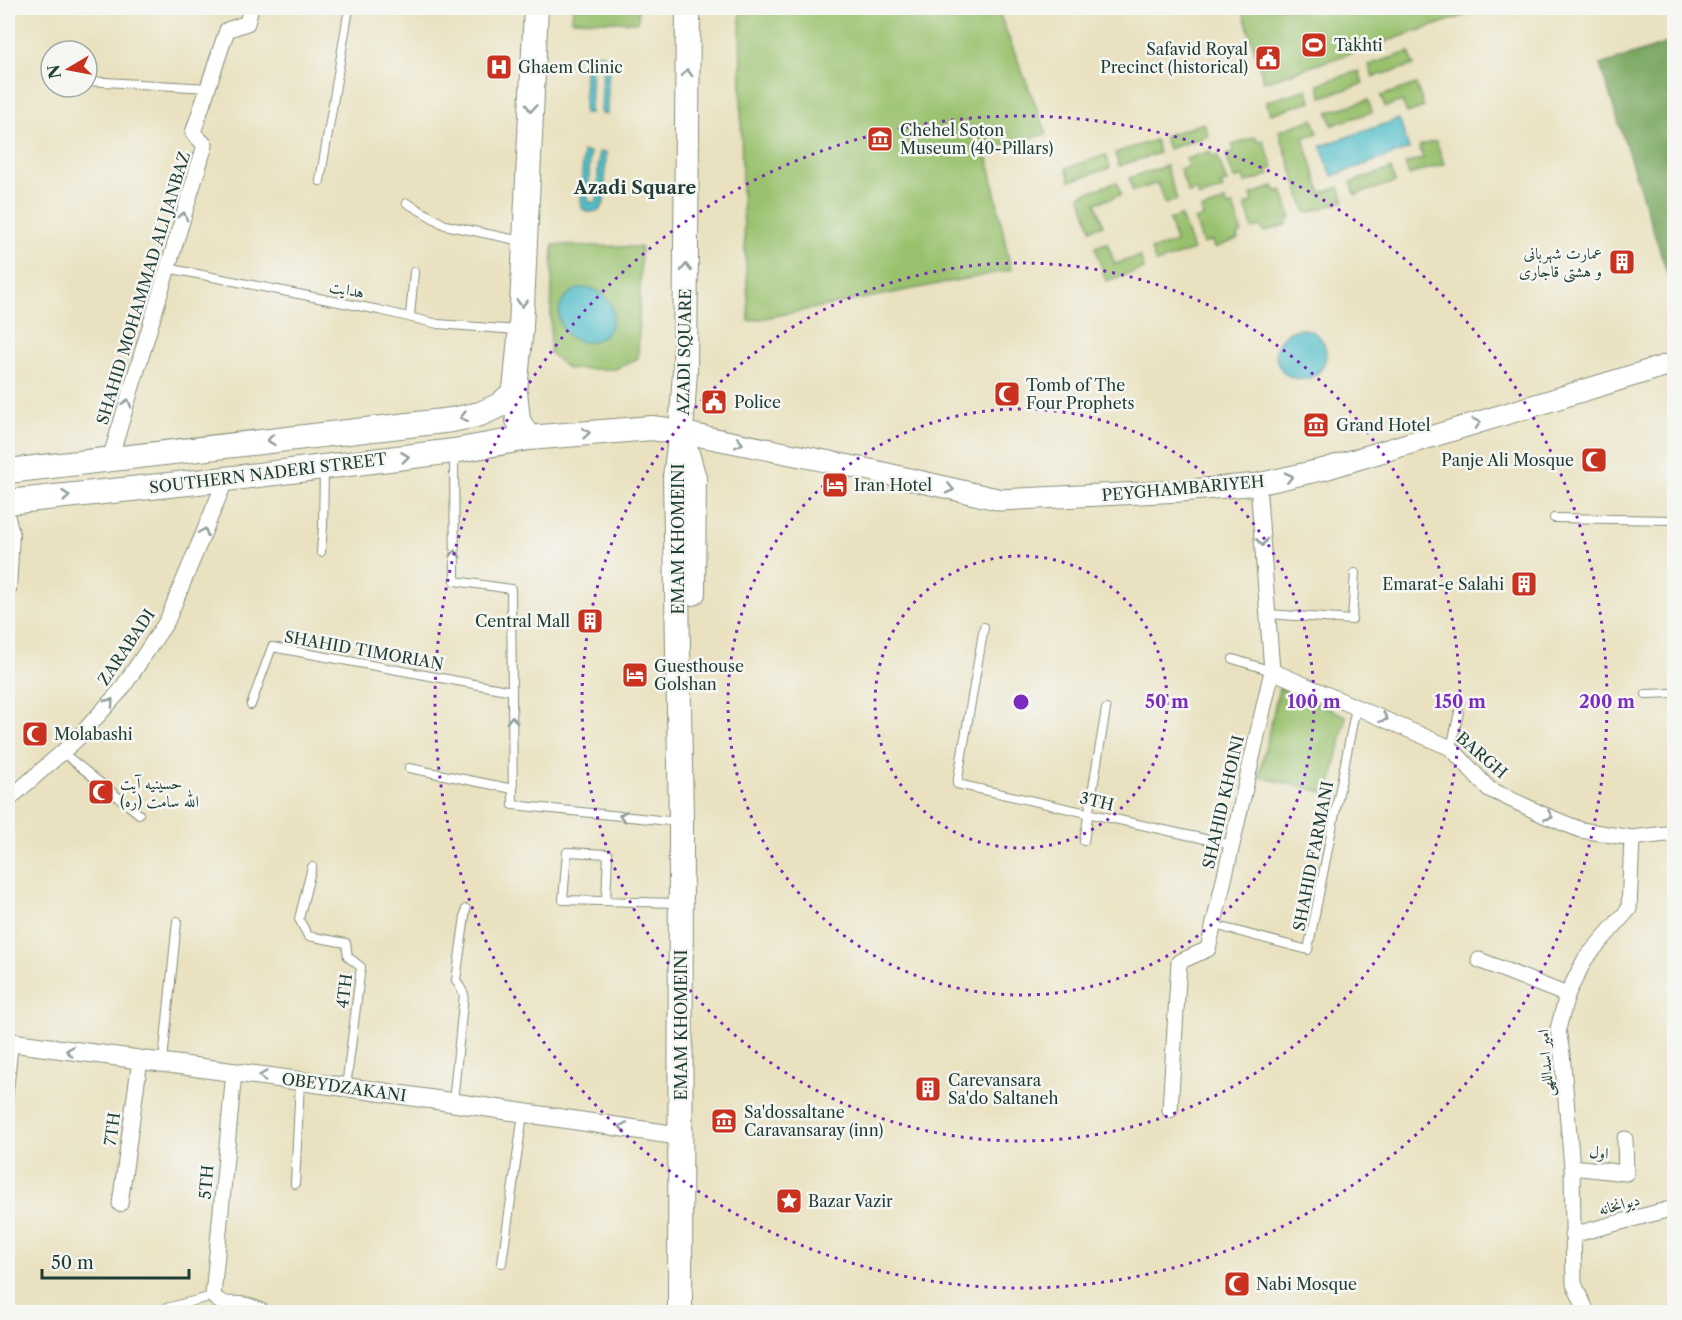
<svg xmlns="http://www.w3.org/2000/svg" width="1682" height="1320" font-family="'Libre Caslon Text',Amiri,serif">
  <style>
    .green { fill: #99c16d; stroke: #5c7f50; stroke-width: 1.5 }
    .forest { fill: #7aa760; stroke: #4c724a; stroke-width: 1.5 }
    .water { fill: #51bec9; stroke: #387e7e; stroke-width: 1.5 }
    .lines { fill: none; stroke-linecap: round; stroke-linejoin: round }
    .service-casing { stroke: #848f7a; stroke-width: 10 }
    .minor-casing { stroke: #848f7a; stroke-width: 17 }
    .tertiary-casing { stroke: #848f7a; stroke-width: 20 }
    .secondary-casing { stroke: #848f7a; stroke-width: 23 }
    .primary-casing { stroke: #848f7a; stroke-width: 26 }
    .service { stroke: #fff; stroke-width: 8 }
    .minor { stroke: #fff; stroke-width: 15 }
    .tertiary { stroke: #fff; stroke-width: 18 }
    .secondary { stroke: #fff; stroke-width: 21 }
    .primary { stroke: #fff; stroke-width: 24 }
    .oneway { stroke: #8f9e9a }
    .ring { fill: none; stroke: #7b2cbf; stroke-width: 3; stroke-dasharray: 3 6 }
    .labels { text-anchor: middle; stroke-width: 5; stroke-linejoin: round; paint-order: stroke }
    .poi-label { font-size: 16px; fill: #1f3d34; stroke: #f6f6f2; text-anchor: start }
    .street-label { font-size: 16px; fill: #1f3d34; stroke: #f6f6f2 }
    .neighbourhood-label { font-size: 18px; font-weight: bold; fill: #1f3d34; stroke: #f6f6f2 }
    .centre { fill: #7b2cbf; stroke: #f6f6f2; stroke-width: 3 }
    .ring-label { font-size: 18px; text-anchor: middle; font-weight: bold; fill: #7b2cbf; stroke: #f6f6f2; stroke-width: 5; stroke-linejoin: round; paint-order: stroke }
  </style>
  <rect width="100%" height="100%" fill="#f6f6f2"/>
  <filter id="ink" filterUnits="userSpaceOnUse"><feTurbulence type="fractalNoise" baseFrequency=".0167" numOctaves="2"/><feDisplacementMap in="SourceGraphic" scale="12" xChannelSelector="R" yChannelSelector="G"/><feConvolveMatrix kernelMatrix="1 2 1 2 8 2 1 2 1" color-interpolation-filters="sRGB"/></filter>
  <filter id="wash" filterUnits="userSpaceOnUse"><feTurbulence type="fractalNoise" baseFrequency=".008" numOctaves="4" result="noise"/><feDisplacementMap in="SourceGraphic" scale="24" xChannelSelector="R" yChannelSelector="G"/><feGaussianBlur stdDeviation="1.35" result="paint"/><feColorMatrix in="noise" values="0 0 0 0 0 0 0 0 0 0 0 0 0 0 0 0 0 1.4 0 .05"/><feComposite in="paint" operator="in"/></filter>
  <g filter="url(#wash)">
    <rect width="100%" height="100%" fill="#e9e1bf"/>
    <!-- green -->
    <g class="green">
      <path d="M573,8H638V22L572,20Z"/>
      <path d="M740,8H997L1047,134L986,149L1011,270L749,321L742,192Z"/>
      <path d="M1242,8H1487L1264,82Z"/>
      <path d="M1409,52L1414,65L1373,77L1369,65Z"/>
      <path d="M1359,71L1363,84L1322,97L1318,84Z"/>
      <path d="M1416,84L1424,107L1407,113L1402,101L1385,107L1381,96Z"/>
      <path d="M1307,89L1311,101L1271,114L1266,102Z"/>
      <path d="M1368,100L1372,112L1332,125L1328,112Z"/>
      <path d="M1313,119L1318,133L1303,138L1321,193L1339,187L1344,201L1306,213L1279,131Z"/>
      <path d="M1204,123L1208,136L1168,149L1164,136Z"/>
      <path d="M1256,137L1258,142L1263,140L1273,168L1267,170L1269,175L1245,183L1243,176L1234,179L1226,155L1234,152L1232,145Z"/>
      <path d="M1155,140L1159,153L1119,166L1115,153Z"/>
      <path d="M1436,141L1444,164L1409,175L1405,164L1423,158L1419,146Z"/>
      <path d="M1210,151L1212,157L1217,155L1227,182L1221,184L1223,189L1199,197L1197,190L1188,193L1180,169L1188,167L1186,159Z"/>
      <path d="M1106,155L1110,168L1070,181L1066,168Z"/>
      <path d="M1166,166L1177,200L1165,204L1158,183L1133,191L1129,178Z"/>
      <path d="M1391,169L1395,182L1355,195L1351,182Z"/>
      <path d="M1117,182L1121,195L1096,203L1103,225L1091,229L1080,195Z"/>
      <path d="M1274,186L1276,192L1282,190L1291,218L1286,220L1288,224L1264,232L1261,226L1253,229L1245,205L1253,202L1251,195Z"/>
      <path d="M1225,201L1227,207L1233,205L1242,233L1237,235L1238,239L1214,248L1212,241L1203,244L1195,220L1203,217L1201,210Z"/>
      <path d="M1181,216L1193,250L1156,263L1151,250L1176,242L1169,220Z"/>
      <path d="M1107,243L1115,264L1140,256L1144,269L1106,281L1095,247Z"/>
      <path d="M553,245L641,247L638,358L616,369H568L550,353Z"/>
      <path d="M1279,688L1346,716L1329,793L1259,777Z"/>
    </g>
    <!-- forest -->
    <path class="forest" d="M1674,41V294L1600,65Z"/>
    <!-- water -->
    <g class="water">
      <path d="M591,54H603L609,60L607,114H601L603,62H592L590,113H584L585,64Z"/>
      <path d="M1399,119L1409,149L1332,176L1321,146Z"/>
      <path d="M583,152H590L588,202H597L599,152L606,153L604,203L599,211L588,212L583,209L581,204Z"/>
      <circle cx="586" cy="315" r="27"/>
      <circle cx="1301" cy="354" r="25"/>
    </g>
  </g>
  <g filter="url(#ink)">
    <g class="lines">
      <defs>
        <g id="service">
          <path d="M87,81L208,88"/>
          <path d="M8,178H10"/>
          <path d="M320,181L349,8"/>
          <path d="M407,203L445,225L521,241"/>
          <path d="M167,268L379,310L438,324L517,330"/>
          <path d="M410,316L414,272"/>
          <path d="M454,455L455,581L511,589L513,805L679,822"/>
          <path d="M8,506L15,533L12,590"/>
          <path d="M1554,518L1674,520"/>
          <path d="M321,552L323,527L324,471"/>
          <path d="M1268,614L1352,620L1355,573"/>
          <path d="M984,627L957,784L1232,845"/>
          <path d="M1233,659L1272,671"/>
          <path d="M1646,694L1674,693"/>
          <path d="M251,705L272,647L512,691"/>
          <path d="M1451,748L1459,712"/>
          <path d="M62,752L139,814"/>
          <path d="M409,768L513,789"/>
          <path d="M1084,841L1106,709"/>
          <path d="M312,867L299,919L308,936L346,943L348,957L361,967L346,1087"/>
          <path d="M606,901L608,854L567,852L563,900L676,903"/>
          <path d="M1214,925L1308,950L1356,707"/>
          <path d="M8,992L11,968"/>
          <path d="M163,1061L177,921"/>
          <path d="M8,1100L14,1043"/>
          <path d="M453,1102L464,994L456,980L466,909"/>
          <path d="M295,1184L300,1082"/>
          <path d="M502,1263L523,1114"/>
          <path d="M166,1312V1308L213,1296"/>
        </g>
        <g id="minor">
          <path d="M110,459L205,145L193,133L227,30L247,23L251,8"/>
          <path d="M1272,671L1451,748L1489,789L1544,815L1581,830L1632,838L1674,833"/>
          <path d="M8,800L76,740L121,690L167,621L226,479"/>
          <path d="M1479,960L1567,995"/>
          <path d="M234,1072L213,1296C227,1309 229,1302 245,1305C251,1306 257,1309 263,1312"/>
          <path d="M1170,1110L1179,962L1208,949L1272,671L1258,484"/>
          <path d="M1572,1167L1626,1173L1625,1139"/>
          <path d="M120,1204L140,1060"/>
          <path d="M1572,1235L1674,1208"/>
          <path d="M1587,1312L1574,1284L1572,1167L1562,1054L1558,1029L1567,995L1585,959L1629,909L1632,838"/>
        </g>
        <path id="tertiary" d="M8,1042L382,1092L681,1136"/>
        <path id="secondary" d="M681,432L870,470L1001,500L1181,491L1258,484L1325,469L1674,363"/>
        <g id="primary">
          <path d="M528,438L518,420L515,391L521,327L536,8"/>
          <path d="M684,443L694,478L693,593"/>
          <path d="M8,471L452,420L480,414L500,405L515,391"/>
          <path d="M8,502L226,479L454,451L528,438L652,428L681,432"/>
          <path d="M680,1312L681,822L675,477L681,432L685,371L688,8"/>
        </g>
      </defs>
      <!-- service casing -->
      <use href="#service" class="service-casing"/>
      <!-- minor casing -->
      <use href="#minor" class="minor-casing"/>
      <!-- tertiary casing -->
      <use href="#tertiary" class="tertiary-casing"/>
      <!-- secondary casing -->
      <use href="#secondary" class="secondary-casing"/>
      <!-- primary casing -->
      <use href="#primary" class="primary-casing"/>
      <!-- service -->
      <use href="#service" class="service"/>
      <!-- minor -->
      <use href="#minor" class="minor"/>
      <!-- tertiary -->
      <use href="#tertiary" class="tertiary"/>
      <!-- secondary -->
      <use href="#secondary" class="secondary"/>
      <!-- primary -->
      <use href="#primary" class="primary"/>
    </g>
    <!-- one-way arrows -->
    <defs><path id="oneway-chevron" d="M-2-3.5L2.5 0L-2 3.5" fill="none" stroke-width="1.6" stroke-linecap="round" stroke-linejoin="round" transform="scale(1.5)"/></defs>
    <g class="oneway">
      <use href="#oneway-chevron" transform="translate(687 73) rotate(-90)"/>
      <use href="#oneway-chevron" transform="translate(531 108) rotate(93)"/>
      <use href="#oneway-chevron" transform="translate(183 216) rotate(-73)"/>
      <use href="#oneway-chevron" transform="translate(686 268) rotate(-89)"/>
      <use href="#oneway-chevron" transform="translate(522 303) rotate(92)"/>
      <use href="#oneway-chevron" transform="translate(127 403) rotate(-73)"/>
      <use href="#oneway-chevron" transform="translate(464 417) rotate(167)"/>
      <use href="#oneway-chevron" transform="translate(1477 423) rotate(-17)"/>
      <use href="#oneway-chevron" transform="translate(586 433) rotate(-5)"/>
      <use href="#oneway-chevron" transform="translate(271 440) rotate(174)"/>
      <use href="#oneway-chevron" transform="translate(739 443) rotate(12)"/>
      <use href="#oneway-chevron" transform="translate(405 457) rotate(-7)"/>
      <use href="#oneway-chevron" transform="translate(1289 477) rotate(-13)"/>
      <use href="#oneway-chevron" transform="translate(950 489) rotate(13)"/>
      <use href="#oneway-chevron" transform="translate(66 496) rotate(-6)"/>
      <use href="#oneway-chevron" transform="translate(204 532) rotate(-68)"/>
      <use href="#oneway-chevron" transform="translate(1262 542) rotate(86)"/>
      <use href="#oneway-chevron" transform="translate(455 554) rotate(-90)"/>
      <use href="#oneway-chevron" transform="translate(110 702) rotate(-48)"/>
      <use href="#oneway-chevron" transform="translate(1384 718) rotate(22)"/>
      <use href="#oneway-chevron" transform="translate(512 720) rotate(-90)"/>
      <use href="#oneway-chevron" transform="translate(623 816) rotate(-174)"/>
      <use href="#oneway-chevron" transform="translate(1549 816) rotate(23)"/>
      <use href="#oneway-chevron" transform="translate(70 1051) rotate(-173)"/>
      <use href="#oneway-chevron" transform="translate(263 1076) rotate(-172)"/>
      <use href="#oneway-chevron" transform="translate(623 1127) rotate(-171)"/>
    </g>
  </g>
  <!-- distance rings -->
  <g class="ring">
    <circle cx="1021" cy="702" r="146"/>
    <circle cx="1021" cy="702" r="293"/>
    <circle cx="1021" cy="702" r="439"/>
    <circle cx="1021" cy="702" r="586"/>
  </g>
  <!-- icons -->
  <defs>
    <symbol id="stadium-square" viewBox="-11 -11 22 22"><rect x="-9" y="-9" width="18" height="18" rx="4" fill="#c8321e" stroke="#f6f6f2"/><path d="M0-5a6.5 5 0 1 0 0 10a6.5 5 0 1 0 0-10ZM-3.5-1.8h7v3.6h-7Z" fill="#fff"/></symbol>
    <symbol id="civic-square" viewBox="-11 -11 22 22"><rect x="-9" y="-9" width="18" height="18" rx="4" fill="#c8321e" stroke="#f6f6f2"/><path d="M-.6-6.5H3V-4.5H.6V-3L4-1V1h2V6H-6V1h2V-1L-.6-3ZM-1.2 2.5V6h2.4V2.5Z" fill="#fff"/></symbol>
    <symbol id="hospital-square" viewBox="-11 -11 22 22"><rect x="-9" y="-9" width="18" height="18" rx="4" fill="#c8321e" stroke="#f6f6f2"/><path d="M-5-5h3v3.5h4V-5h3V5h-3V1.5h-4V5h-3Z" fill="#fff"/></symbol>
    <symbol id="museum-square" viewBox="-11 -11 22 22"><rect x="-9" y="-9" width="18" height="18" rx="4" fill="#c8321e" stroke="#f6f6f2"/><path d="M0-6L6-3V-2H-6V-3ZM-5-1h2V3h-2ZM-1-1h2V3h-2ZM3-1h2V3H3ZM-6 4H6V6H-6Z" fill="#fff"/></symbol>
    <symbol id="building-square" viewBox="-11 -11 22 22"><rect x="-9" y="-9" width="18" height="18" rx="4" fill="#c8321e" stroke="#f6f6f2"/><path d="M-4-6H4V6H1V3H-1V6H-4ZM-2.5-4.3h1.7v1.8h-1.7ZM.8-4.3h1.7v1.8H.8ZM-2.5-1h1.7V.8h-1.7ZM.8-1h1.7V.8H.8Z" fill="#fff"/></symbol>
    <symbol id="mosque-square" viewBox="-11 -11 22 22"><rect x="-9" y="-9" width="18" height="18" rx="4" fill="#c8321e" stroke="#f6f6f2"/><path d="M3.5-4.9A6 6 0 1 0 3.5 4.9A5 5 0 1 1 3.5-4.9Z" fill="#fff"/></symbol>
    <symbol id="hotel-square" viewBox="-11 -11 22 22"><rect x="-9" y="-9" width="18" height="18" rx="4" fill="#c8321e" stroke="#f6f6f2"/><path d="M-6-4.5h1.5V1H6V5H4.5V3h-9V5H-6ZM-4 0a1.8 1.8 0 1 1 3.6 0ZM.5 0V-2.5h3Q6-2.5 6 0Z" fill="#fff"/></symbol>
    <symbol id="sight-square" viewBox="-11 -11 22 22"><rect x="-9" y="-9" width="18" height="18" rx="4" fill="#c8321e" stroke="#f6f6f2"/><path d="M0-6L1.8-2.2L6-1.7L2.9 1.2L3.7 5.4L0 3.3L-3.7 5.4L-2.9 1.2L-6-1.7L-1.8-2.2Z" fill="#fff"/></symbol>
  </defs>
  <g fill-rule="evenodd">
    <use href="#stadium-square" x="1299" y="30" width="30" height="30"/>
    <use href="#civic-square" x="1253" y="43" width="30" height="30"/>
    <use href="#hospital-square" x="484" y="52" width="30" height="30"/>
    <use href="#museum-square" x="865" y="124" width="30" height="30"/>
    <use href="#building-square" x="1607" y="247" width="30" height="30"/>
    <use href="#mosque-square" x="992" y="379" width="30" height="30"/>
    <use href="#civic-square" x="699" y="387" width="30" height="30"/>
    <use href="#museum-square" x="1301" y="410" width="30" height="30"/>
    <use href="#mosque-square" x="1579" y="445" width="30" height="30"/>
    <use href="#hotel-square" x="820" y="470" width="30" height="30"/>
    <use href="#building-square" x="1509" y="569" width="30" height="30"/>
    <use href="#building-square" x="575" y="606" width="30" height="30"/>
    <use href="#hotel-square" x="620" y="660" width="30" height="30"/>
    <use href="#mosque-square" x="20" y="719" width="30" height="30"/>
    <use href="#mosque-square" x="86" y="777" width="30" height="30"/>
    <use href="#building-square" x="913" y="1074" width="30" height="30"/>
    <use href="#museum-square" x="709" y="1106" width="30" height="30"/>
    <use href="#sight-square" x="774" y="1186" width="30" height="30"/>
    <use href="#mosque-square" x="1222" y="1269" width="30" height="30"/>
  </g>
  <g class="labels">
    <!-- poi labels -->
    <g class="poi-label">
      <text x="1334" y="51">Takhti</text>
      <text x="1248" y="55" text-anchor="end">Safavid Royal<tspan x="1248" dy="18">Precinct (historical)</tspan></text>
      <text x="518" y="73">Ghaem Clinic</text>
      <text x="900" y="136">Chehel Soton<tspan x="900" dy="18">Museum (40-Pillars)</tspan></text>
      <text x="1602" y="259" text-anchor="end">عمارت شهربانی<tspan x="1602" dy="18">و هشتی قاجاری</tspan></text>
      <text x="1026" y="391">Tomb of The<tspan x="1026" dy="18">Four Prophets</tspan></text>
      <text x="734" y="408">Police</text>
      <text x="1336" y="431">Grand Hotel</text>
      <text x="1574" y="466" text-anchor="end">Panje Ali Mosque</text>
      <text x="854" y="491">Iran Hotel</text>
      <text x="1504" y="590" text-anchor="end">Emarat-e Salahi</text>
      <text x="570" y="627" text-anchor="end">Central Mall</text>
      <text x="654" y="672">Guesthouse<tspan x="654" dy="18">Golshan</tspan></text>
      <text x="54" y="740">Molabashi</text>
      <text x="120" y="789">حسینیه آیت<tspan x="120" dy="18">الله سامت (ره)</tspan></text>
      <text x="948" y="1086">Carevansara<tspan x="948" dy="18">Sa'do Saltaneh</tspan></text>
      <text x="744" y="1118">Sa'dossaltane<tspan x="744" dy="18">Caravansaray (inn)</tspan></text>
      <text x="808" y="1207">Bazar Vazir</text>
      <text x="1256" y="1290">Nabi Mosque</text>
    </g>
    <!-- street labels -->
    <g class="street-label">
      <text transform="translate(143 288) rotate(-73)" y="6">SHAHID MOHAMMAD ALI JANBAZ</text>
      <text transform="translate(347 289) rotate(11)" y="6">هدایت</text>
      <text transform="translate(684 352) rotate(-89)" y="6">AZADI SQUARE</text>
      <text transform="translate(268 473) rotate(-7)" y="6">SOUTHERN NADERI STREET</text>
      <text transform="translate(1183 488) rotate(-5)" y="6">PEYGHAMBARIYEH</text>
      <text transform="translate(678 539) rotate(-90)" y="6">EMAM KHOMEINI</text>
      <text transform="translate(126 647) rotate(-56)" y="6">ZARABADI</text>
      <text transform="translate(364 650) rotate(10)" y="6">SHAHID TIMORIAN</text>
      <text transform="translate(1482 755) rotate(41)" y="6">BARGH</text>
      <text transform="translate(1097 801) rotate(13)" y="6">3TH</text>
      <text transform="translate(1223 802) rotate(-77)" y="6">SHAHID KHOINI</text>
      <text transform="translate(1313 856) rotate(-79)" y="6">SHAHID FARMANI</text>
      <text transform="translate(344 991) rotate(-83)" y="6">4TH</text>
      <text transform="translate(681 1025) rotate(-90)" y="6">EMAM KHOMEINI</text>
      <text transform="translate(1545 1063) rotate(-94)" y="6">امیر اسداللهی</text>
      <text transform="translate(344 1087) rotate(8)" y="6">OBEYDZAKANI</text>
      <text transform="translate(112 1129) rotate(-82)" y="6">7TH</text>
      <text transform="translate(1599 1152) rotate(6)" y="6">اول</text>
      <text transform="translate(206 1182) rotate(-85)" y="6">5TH</text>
      <text transform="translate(1619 1204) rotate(-15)" y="6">دیوانخانه</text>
    </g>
    <!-- neighbourhood labels -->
    <g class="neighbourhood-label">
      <text x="635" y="194">Azadi Square</text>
    </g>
  </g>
  <circle cx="1021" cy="702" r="9" class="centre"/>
  <g class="ring-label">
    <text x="1167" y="708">50 m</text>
    <text x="1314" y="708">100 m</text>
    <text x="1460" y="708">150 m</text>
    <text x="1607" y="708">200 m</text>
  </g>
  <!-- margin -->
  <rect width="1682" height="1320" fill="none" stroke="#f6f6f2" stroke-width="30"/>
  <!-- north arrow -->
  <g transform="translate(69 69) rotate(260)"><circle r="28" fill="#f6f6f2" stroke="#a0aca6" stroke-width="1.5"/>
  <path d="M0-4.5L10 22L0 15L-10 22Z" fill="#c8321e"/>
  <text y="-9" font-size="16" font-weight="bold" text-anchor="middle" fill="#1f3d34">N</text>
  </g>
  <!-- scale -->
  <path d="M42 1269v9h147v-9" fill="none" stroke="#1f3d34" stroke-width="3"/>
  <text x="51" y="1269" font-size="18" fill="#1f3d34" stroke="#f6f6f2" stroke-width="4.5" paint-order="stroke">50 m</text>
</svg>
